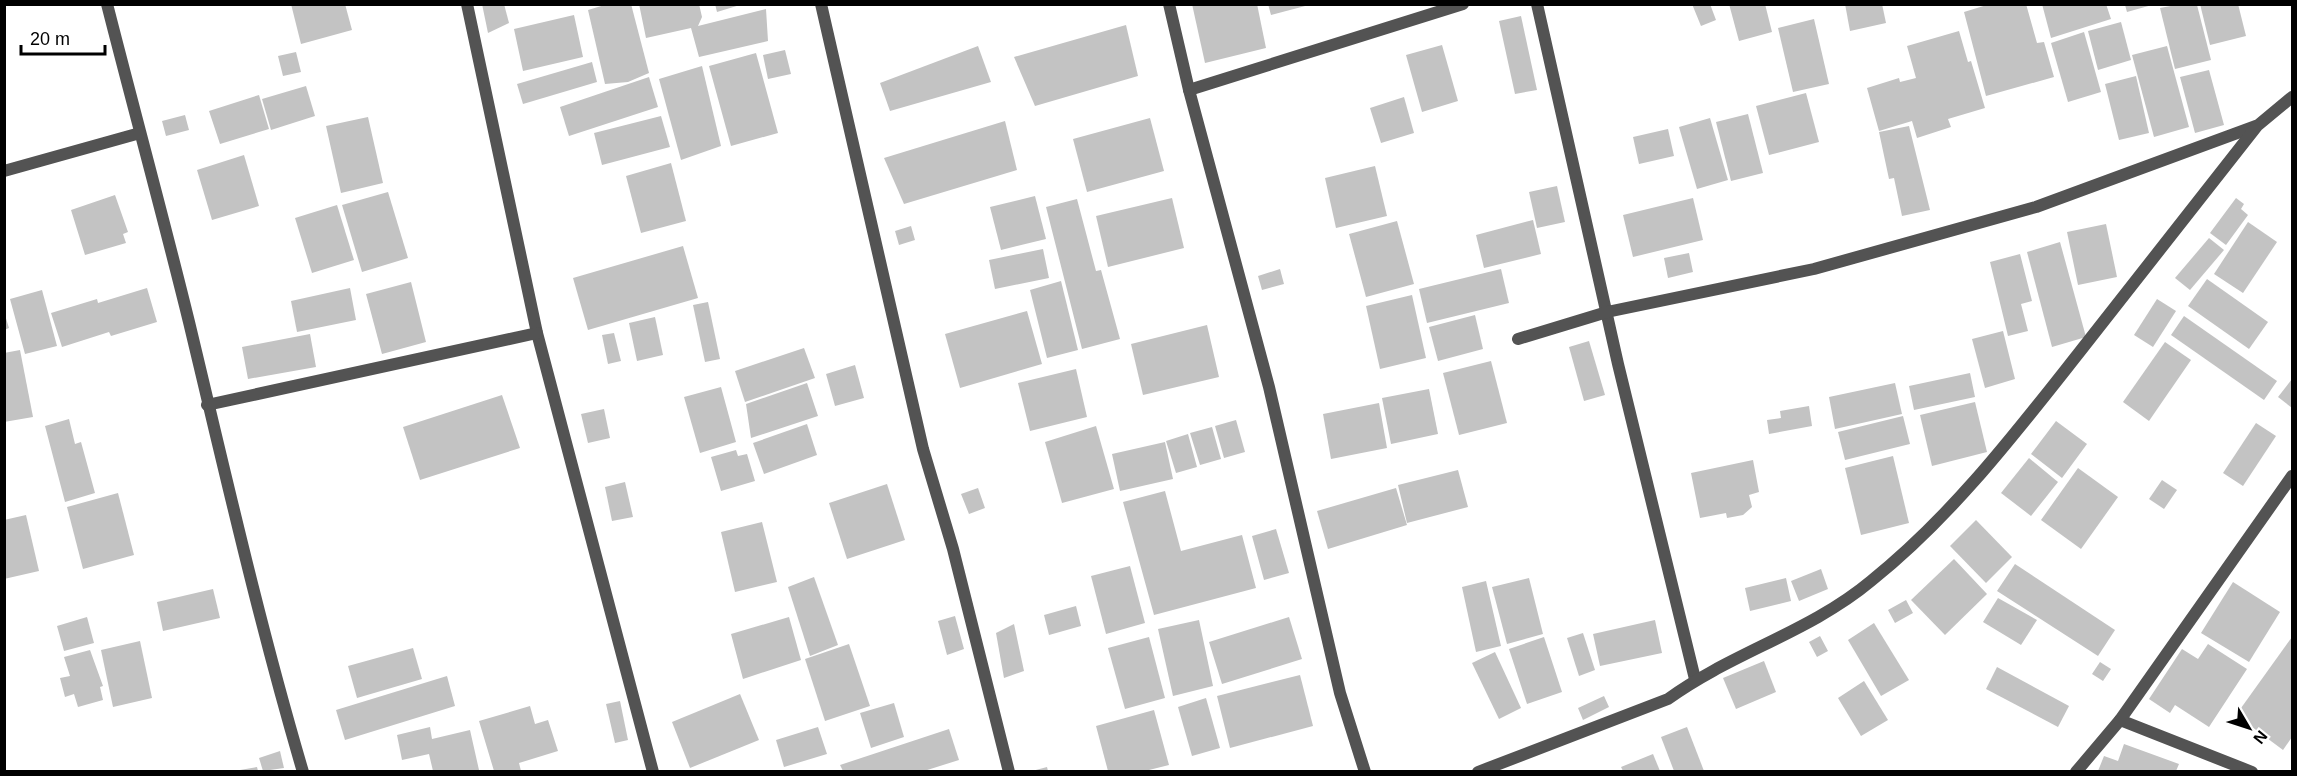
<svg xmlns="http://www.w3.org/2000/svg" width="2297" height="776" font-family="Arial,sans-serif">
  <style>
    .building { fill: #c3c3c3 }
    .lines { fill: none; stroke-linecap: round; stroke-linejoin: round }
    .street { stroke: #535353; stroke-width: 12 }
  </style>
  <rect width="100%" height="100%" fill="#fff"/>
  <!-- building -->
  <g class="building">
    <path d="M291,4H345L352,30L301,44Z"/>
    <path d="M482,4H504L509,23L488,33Z"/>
    <path d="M608,4H631L649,73L628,82L605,84L588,10Z"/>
    <path d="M639,4H699L702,17L698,26L766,9L768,41L699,57L691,28L646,38Z"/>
    <path d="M715,4H740V5L717,12Z"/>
    <path d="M1192,4H1257L1266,48L1205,63Z"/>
    <path d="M1268,4H1309V5L1271,15Z"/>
    <path d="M1692,4H1710L1716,20L1701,26Z"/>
    <path d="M1729,4H1765L1772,32L1739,41Z"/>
    <path d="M1845,4H1882L1886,23L1850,31Z"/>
    <path d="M1990,4H2026L2037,43L2044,42L2054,77L1986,96L1964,12Z"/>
    <path d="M2042,4H2106L2111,19L2051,38Z"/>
    <path d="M2200,4H2238L2246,36L2210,45Z"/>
    <path d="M2125,5H2152L2127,12Z"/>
    <path d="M2176,5H2197L2211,60L2175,69L2160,8Z"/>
    <path d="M574,15L583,57L523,71L514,29Z"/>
    <path d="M1521,16L1537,90L1515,94L1499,21Z"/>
    <path d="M1814,19L1829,84L1793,92L1778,28Z"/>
    <path d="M2121,22L2131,60L2098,70L2088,31Z"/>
    <path d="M1126,25L1138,76L1035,106L1014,57Z"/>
    <path d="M1959,31L1968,62L1971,61L1985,108L1948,119L1951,127L1917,138L1912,121L1879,131L1867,88L1899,78L1900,82L1916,78L1907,46Z"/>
    <path d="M2084,32L2101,92L2068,102L2051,43Z"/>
    <path d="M1442,45L1458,101L1422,112L1406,55Z"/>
    <path d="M978,46L991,82L890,111L880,83Z"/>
    <path d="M2167,46L2189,127L2154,137L2132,55Z"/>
    <path d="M785,50L791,74L768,79L763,55Z"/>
    <path d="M296,52L301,72L283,76L278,56Z"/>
    <path d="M756,53L778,133L731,146L709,66Z"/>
    <path d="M592,62L597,82L523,104L517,84Z"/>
    <path d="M702,66L721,146L681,160L659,79Z"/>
    <path d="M2209,70L2224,125L2195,133L2180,77Z"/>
    <path d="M2136,76L2149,133L2119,140L2105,84Z"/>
    <path d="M649,77L658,107L569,136L560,107Z"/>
    <path d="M306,86L315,116L271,130L262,99Z"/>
    <path d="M1806,93L1819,142L1769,155L1756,106Z"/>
    <path d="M259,95L269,129L220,144L209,111Z"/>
    <path d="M1404,97L1414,133L1381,143L1370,108Z"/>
    <path d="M1748,114L1763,173L1731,181L1716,122Z"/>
    <path d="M185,115L189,130L166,136L162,121Z"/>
    <path d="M661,116L670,147L602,165L594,133Z"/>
    <path d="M368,117L383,183L341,193L326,126Z"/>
    <path d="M1150,118L1164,171L1087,192L1073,139Z"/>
    <path d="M1710,118L1728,180L1697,189L1679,127Z"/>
    <path d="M1005,121L1017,170L904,204L884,158Z"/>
    <path d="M1909,126L1930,210L1902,216L1894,178L1889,179L1879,132Z"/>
    <path d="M1668,129L1674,156L1639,164L1633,137Z"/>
    <path d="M244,155L259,206L212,220L197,170Z"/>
    <path d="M671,163L686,221L641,233L626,176Z"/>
    <path d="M1375,166L1387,216L1336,228L1325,178Z"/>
    <path d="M1557,186L1565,222L1537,228L1529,192Z"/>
    <path d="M388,192L408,258L362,272L342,205Z"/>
    <path d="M115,195L128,232L123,234L126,243L85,255L71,210Z"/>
    <path d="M1035,196L1046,239L1001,250L990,207Z"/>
    <path d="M1172,198L1184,248L1108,267L1096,216Z"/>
    <path d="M1693,198L1703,240L1633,257L1623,215Z"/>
    <path d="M2236,198L2244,204L2241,209L2248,215L2226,245L2210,233Z"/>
    <path d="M1077,199L1096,271L1101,270L1120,339L1082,349L1046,207Z"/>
    <path d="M337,205L354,260L312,273L295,218Z"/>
    <path d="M1533,220L1541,254L1484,268L1476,235Z"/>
    <path d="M1397,221L1414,284L1366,297L1349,234Z"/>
    <path d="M2248,222L2277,242L2243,293L2214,274Z"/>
    <path d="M2106,224L2117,277L2078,285L2067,232Z"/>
    <path d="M911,226L915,240L899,245L895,231Z"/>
    <path d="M2209,238L2224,250L2190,290L2175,278Z"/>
    <path d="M2060,242L2086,337L2052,347L2027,252Z"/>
    <path d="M683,246L698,298L588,330L573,278Z"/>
    <path d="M1043,249L1049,278L995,289L989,260Z"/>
    <path d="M1689,253L1693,272L1668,278L1664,258Z"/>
    <path d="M2020,254L2032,301L2021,304L2028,331L2008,336L1990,262Z"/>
    <path d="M1280,269L1284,284L1262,290L1258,276Z"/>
    <path d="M1501,269L1509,303L1427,323L1419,289Z"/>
    <path d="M2207,279L2268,322L2249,349L2188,306Z"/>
    <path d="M1061,281L1078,350L1047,358L1030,290Z"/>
    <path d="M411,282L426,342L382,354L366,294Z"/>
    <path d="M147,288L157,322L111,336L109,332L62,347L51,313L97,299L98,303Z"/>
    <path d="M350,288L356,320L297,332L291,301Z"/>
    <path d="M42,290L57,346L25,354L10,299Z"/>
    <path d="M1412,295L1426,358L1380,369L1366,306Z"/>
    <path d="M2157,299L2176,311L2153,347L2134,335Z"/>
    <path d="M708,302L720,359L705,362L693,305Z"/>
    <path d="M1027,311L1042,364L960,388L945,334Z"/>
    <path d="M4,312L9,328L4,330Z"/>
    <path d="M1475,315L1483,349L1438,361L1429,327Z"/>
    <path d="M2184,316L2277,381L2264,400L2171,335Z"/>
    <path d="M655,317L663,355L637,361L629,323Z"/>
    <path d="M1207,325L1219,377L1143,395L1131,344Z"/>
    <path d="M2003,331L2015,379L1985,388L1972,339Z"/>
    <path d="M614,333L621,361L608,364L602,335Z"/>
    <path d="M310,334L316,367L248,379L242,347Z"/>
    <path d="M1589,341L1605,395L1584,401L1569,347Z"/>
    <path d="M2165,342L2191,360L2149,421L2123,402Z"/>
    <path d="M804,348L815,378L745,402L735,371Z"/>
    <path d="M20,350L33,417L4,422V353Z"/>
    <path d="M1491,361L1507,423L1459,435L1443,373Z"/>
    <path d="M855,365L864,398L835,406L826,374Z"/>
    <path d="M1076,369L1087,417L1030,431L1018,383Z"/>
    <path d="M1970,373L1975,397L1914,410L1909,386Z"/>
    <path d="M2292,379V408L2278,397Z"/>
    <path d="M807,383L818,416L751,438L746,404Z"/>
    <path d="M1895,383L1902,414L1835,429L1829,397Z"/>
    <path d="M721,387L736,442L700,453L684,397Z"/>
    <path d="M1429,389L1438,434L1391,444L1382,398Z"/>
    <path d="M502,395L520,448L420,480L403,427Z"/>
    <path d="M1975,402L1987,452L1932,466L1920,415Z"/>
    <path d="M1379,403L1387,448L1331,459L1323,414Z"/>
    <path d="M1809,406L1812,426L1769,434L1767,420L1781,418L1780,411Z"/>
    <path d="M604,409L610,438L588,443L581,414Z"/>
    <path d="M1903,416L1910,444L1845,460L1838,432Z"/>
    <path d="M69,419L75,444L81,442L95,493L65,502L45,426Z"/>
    <path d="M1236,420L1245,452L1224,458L1215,426Z"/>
    <path d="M2056,421L2087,444L2062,478L2031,454Z"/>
    <path d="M2256,423L2276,436L2243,486L2223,473Z"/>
    <path d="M807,424L817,455L764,474L753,443Z"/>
    <path d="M1096,426L1114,489L1062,503L1045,442Z"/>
    <path d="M1212,427L1221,459L1200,465L1190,433Z"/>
    <path d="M1188,434L1197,467L1176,473L1166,441Z"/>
    <path d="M1165,442L1173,479L1120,491L1112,454Z"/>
    <path d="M736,450L738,456L747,454L755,481L721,491L711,457Z"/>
    <path d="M1893,456L1909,523L1861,535L1845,468Z"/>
    <path d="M2029,458L2058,482L2031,516L2001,493Z"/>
    <path d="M1753,460L1759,492L1749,495L1752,507L1743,515L1727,518L1726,513L1700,518L1691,473Z"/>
    <path d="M2078,468L2118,497L2081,549L2041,520Z"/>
    <path d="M1458,470L1468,507L1407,523L1398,485Z"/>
    <path d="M2162,480L2177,490L2164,509L2149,499Z"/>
    <path d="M625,482L633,517L612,521L605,487Z"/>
    <path d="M887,484L905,540L847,559L829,503Z"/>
    <path d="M978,488L985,508L969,514L961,494Z"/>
    <path d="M1396,488L1407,525L1328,549L1317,511Z"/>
    <path d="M1165,491L1181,551L1242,535L1256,588L1154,615L1123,502Z"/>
    <path d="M118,493L134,555L83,569L67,507Z"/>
    <path d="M26,515L39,571L4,579V520Z"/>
    <path d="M1976,520L2012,557L1986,583L1950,546Z"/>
    <path d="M762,522L777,582L735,592L721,532Z"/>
    <path d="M1276,529L1289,573L1264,580L1252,536Z"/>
    <path d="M1954,559L1987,594L1945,635L1911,600Z"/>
    <path d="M2015,564L2115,630L2098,656L1997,591Z"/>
    <path d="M1130,566L1145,623L1106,634L1091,576Z"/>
    <path d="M1821,569L1828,589L1799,601L1791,581Z"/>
    <path d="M814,577L838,645L810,656L788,587Z"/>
    <path d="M1529,578L1543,634L1507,644L1492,587Z"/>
    <path d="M1786,578L1791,601L1750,611L1745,588Z"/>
    <path d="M1486,581L1501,646L1476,652L1462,587Z"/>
    <path d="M2233,582L2280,612L2249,662L2201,633Z"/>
    <path d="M213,589L220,618L163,631L157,602Z"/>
    <path d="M1998,598L2037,620L2021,645L1983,622Z"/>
    <path d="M1906,600L1913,613L1895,623L1888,610Z"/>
    <path d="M1076,606L1081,626L1049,635L1044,615Z"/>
    <path d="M955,616L964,649L947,655L938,621Z"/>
    <path d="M87,617L94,643L64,651L57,626Z"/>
    <path d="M789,617L801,660L743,679L731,634Z"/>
    <path d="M1289,617L1302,659L1222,684L1209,642Z"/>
    <path d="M1199,620L1213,686L1173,696L1158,629Z"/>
    <path d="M1655,620L1662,653L1600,666L1593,634Z"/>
    <path d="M1874,623L1909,680L1881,696L1848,640Z"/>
    <path d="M1014,624L1024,671L1004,678L996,633Z"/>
    <path d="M1583,633L1595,670L1579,676L1567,638Z"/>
    <path d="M1820,636L1828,651L1817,657L1809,642Z"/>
    <path d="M1149,637L1165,698L1125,709L1108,648Z"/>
    <path d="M1544,637L1562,692L1527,704L1509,649Z"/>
    <path d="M2292,637V737L2283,750L2236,715Z"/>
    <path d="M140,641L152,698L113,707L101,650Z"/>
    <path d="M849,644L870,706L825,721L805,659Z"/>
    <path d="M2208,644L2247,669L2209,727L2175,705L2170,713L2149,699L2182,649L2198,659Z"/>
    <path d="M413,648L422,679L357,698L348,666Z"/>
    <path d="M90,650L103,686L100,687L103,700L78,707L74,694L65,697L60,678L70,676L64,657Z"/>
    <path d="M1495,652L1521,708L1499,719L1472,663Z"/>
    <path d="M1764,661L1776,692L1736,709L1723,678Z"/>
    <path d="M2100,662L2111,669L2103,681L2092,674Z"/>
    <path d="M1997,667L2069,706L2058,727L1986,689Z"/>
    <path d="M1300,675L1313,726L1230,748L1217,696Z"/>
    <path d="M447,676L455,706L345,740L336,710Z"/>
    <path d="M1864,681L1888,720L1861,736L1838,698Z"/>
    <path d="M740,694L759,740L690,768L672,722Z"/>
    <path d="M1604,696L1609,707L1583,720L1578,708Z"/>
    <path d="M1206,698L1220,748L1192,756L1178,707Z"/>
    <path d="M620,701L628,740L615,743L606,704Z"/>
    <path d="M894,703L904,737L871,748L860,713Z"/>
    <path d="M530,706L535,724L548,720L558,751L519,763L521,771H494L479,721Z"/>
    <path d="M1154,710L1169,765L1145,771H1108L1096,726Z"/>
    <path d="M430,727L432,739L470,730L479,770L433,771L429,754L402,760L397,735Z"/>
    <path d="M818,727L827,754L784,767L776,740Z"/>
    <path d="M1687,727L1704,771H1674L1661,737Z"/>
    <path d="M949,729L959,760L924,771H843L840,765Z"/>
    <path d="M2124,744L2179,764L2176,771H2098L2104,756L2118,761Z"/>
    <path d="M280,751L284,768L263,771L259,758Z"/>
    <path d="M1653,754L1660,771H1623L1621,767Z"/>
    <path d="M257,767L258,771H240V770Z"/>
    <path d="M1047,767L1048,771H1032Z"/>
  </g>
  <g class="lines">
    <!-- street -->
    <g class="street">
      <path d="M107,4C134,110 163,216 189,322C225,472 259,623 303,772"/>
      <path d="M467,4L537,333L653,772"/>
      <path d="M821,4L923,449L953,549L1009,772"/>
      <path d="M1169,4L1189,90L1269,387L1340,693L1365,772"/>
      <path d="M1537,4L1618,364L1695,679"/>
      <path d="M1189,90L1463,4"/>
      <path d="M4,171L140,133"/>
      <path d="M1518,339L1607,312L1814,269L2036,207L2256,126"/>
      <path d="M207,405L537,333"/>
      <path d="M2120,720L2252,772"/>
      <path d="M1478,772L1668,699C1731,653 1810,632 1871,581C1952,516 2014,435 2078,354C2138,278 2198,202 2257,126L2292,97"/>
      <path d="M2076,772L2120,720L2292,476"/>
    </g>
  </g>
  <!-- border -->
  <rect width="2297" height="776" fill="none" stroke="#000000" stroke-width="12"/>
  <!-- north arrow -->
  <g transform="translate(2249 728) rotate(129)" stroke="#ffffff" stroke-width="4.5" paint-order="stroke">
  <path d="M0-4.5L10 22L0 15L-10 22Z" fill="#000000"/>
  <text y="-9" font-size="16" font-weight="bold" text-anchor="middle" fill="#000000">N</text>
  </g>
  <!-- scale -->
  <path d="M21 45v9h84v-9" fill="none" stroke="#000000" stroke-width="3"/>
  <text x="30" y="45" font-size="18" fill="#000000" stroke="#ffffff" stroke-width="4.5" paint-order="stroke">20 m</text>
</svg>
